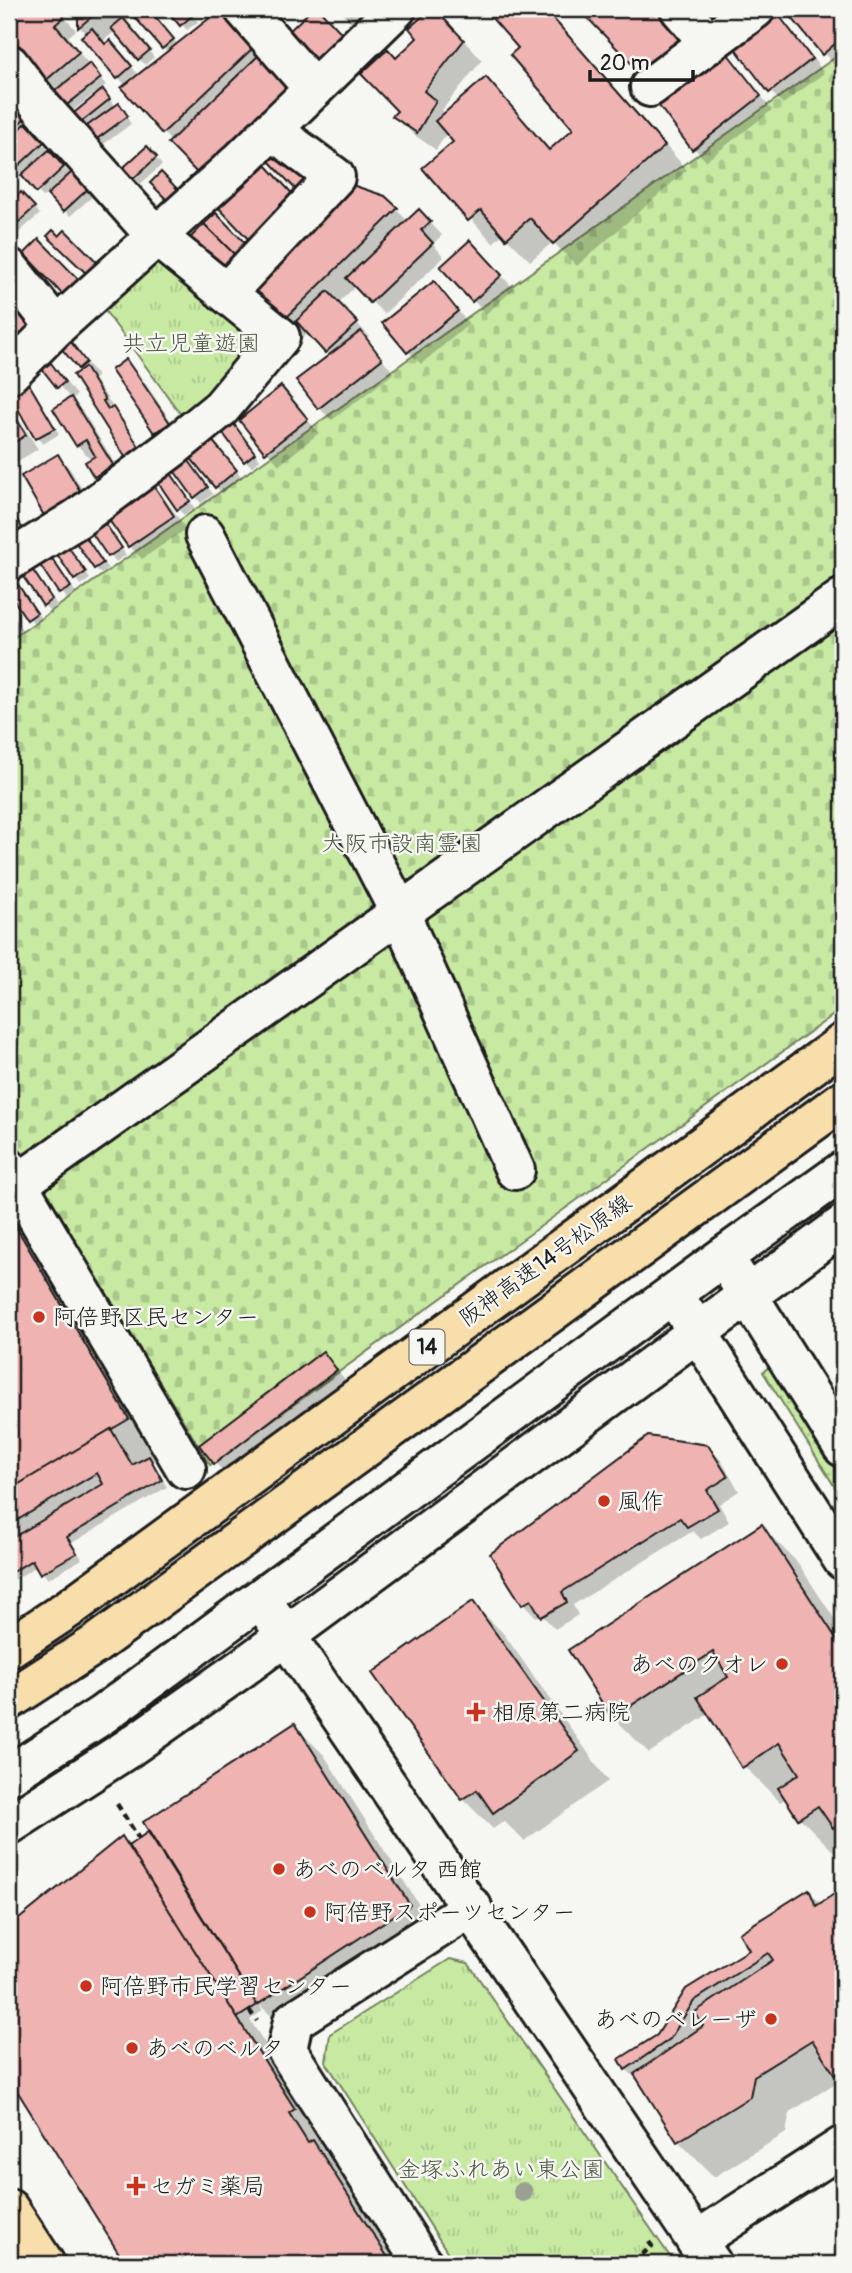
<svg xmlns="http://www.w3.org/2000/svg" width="852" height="2273" font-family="Pangolin,'Klee One',sans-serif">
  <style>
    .grass { fill: url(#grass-dots); stroke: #72825f; stroke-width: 2 }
    .cemetery { fill: url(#cemetery-stones); stroke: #72825f; stroke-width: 2 }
    .park { fill: url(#park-tufts); stroke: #72825f; stroke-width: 2 }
    .shadow { fill: #0003 }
    .building { fill: #efb3b1; stroke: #1c1c1c; stroke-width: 2 }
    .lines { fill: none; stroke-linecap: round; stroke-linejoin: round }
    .minor-casing { stroke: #1c1c1c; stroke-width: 44 }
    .major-casing { stroke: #1c1c1c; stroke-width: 44 }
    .highway-casing { stroke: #1c1c1c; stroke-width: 44 }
    .path { stroke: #1c1c1c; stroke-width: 4.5; stroke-dasharray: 7 5; stroke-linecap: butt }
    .minor { stroke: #f6f6f2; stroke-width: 38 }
    .major { stroke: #f8deab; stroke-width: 38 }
    .highway { stroke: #f8deab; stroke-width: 38 }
    .tree { fill: #9aa092 }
    .poi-dot { fill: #c8321e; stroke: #f6f6f2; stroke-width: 2.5 }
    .labels { text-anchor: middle; stroke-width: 5; stroke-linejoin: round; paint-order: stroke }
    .shield { fill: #f6f6f2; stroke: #5d5d5c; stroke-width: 2 }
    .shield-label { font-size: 21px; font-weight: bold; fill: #1c1c1c }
    .park-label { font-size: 23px; fill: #4f5a44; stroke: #f6f6f2 }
    .street-label { font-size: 23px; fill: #1c1c1c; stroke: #f6f6f2 }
    .poi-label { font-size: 23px; fill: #1c1c1c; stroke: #f6f6f2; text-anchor: start }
  </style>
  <defs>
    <pattern id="grass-dots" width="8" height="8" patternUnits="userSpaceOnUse" patternTransform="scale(1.75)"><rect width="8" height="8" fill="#c7e9a2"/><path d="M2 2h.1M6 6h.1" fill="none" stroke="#aac78b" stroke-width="1.8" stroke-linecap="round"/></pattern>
    <pattern id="cemetery-stones" width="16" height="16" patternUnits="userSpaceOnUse" patternTransform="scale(1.75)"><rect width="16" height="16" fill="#c7e9a2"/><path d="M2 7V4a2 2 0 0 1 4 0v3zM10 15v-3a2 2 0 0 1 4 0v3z" fill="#aac78b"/></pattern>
    <pattern id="park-tufts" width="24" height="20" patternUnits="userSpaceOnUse" patternTransform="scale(1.75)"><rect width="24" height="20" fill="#c7e9a2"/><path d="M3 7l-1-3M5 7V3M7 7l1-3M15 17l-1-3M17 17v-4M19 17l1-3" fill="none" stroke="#aac78b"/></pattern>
  </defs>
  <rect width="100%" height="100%" fill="#f6f6f2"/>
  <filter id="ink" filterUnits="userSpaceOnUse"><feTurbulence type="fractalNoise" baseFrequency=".0143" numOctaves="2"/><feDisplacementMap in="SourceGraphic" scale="14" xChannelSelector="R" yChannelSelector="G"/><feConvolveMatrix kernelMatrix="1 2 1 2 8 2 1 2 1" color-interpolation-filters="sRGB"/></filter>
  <g filter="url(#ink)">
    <!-- grass -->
    <path class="grass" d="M771,1365L843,1479V1500L763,1372Z"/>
    <!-- cemetery -->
    <path class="cemetery" d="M843,52V1008L210,1465L9,1132V641Z"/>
    <!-- park -->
    <g class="park">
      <path d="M162,255L268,340L185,420L103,308Z"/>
      <path d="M450,1959L468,1963L675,2264H455L326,2062L330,2034Z"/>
    </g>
    <!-- shadow -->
    <g class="shadow">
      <path d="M9,9H57L76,30L67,38L106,85L100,89L116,107L121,109L131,124L97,149L77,125L97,96L95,93L70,113L56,92L9,39Z"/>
      <path d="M79,9H148L178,45L221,11L263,54L171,141L163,133L168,53L135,15L125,23L154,57L145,65L115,31L102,42L106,46L116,48L137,73L124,84L80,27Z"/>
      <path d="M168,9H187L198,22L187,30Z"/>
      <path d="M200,9H213L206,15Z"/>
      <path d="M273,9H284L278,14Z"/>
      <path d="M338,9H380L358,29Z"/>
      <path d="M486,9H546L687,170L577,266L553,242L530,261L503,234L493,243L425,168L455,142L447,132L436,150L413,134L395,116L399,111L396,60L452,28L482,60L442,110L446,114L486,79L551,151L576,129L521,48Z"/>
      <path d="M581,9H662L700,76L727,56L740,68L772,110L706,161L694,148L670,100Z"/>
      <path d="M796,9H843V60L836,67L790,13Z"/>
      <path d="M778,17L791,29L824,73L783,104L771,92Z"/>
      <path d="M9,103L30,125L28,127L48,150L47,151L93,196L70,216L48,193L43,197L9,160Z"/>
      <path d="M147,148L162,165L130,193L115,177Z"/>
      <path d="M9,182L40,214L9,241Z"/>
      <path d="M384,198L408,221L419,211L442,235L433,244L444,257L384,314L356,286L338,303L369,336L366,339L394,373L332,420L319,408L330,356L309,332L300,341L264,309Z"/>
      <path d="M483,255L514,289L486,314L442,267Z"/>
      <path d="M434,283L469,324L421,364L408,351Z"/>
      <path d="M71,345L98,376L94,379L153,465L141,472L79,368Z"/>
      <path d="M126,362L139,374L181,436L168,445L156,432L114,370Z"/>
      <path d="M51,365L77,395L71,400L83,412L124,478L108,488L95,476L92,460L77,445L71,399L45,369Z"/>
      <path d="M29,386L35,392L59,434L43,444L37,437Z"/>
      <path d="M281,389L319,433L279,465L241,420Z"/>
      <path d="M9,404L38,449L13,464L9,459Z"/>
      <path d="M234,425L260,460L252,467L246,461Z"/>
      <path d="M217,447L242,477L222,493L216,487Z"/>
      <path d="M58,456L70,469L94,509L48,517Z"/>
      <path d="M190,463L213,494L201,503L195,497Z"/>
      <path d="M168,472L195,508L184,515L178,509Z"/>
      <path d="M149,481L161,493L186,529L142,559L129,546Z"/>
      <path d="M104,522L126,555L116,562L87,523Z"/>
      <path d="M84,533L108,569L101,574L95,568Z"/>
      <path d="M68,546L90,579L81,585L75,579Z"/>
      <path d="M36,556H51L76,593L67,599Z"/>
      <path d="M32,568L57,605L50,611L44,605Z"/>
      <path d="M9,573L42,620L35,625L9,590Z"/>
      <path d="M9,609L23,631L12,638L9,635Z"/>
      <path d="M9,1193L164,1455L152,1462L167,1487L72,1543L82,1559L48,1579L37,1566L9,1583V1542L21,1535L16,1530L9,1535Z"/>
      <path d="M323,1354L349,1384L228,1476L215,1463Z"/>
      <path d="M708,1447L721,1460L739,1491L719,1504L729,1522L701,1539L693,1531L573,1605L578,1615L555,1629L541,1614L536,1617L524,1604L493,1555Z"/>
      <path d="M762,1527L798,1563L843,1632V1849L836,1854L800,1818L787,1798L780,1802L744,1766L710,1713L649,1753L613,1717Z"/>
      <path d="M473,1603L503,1633L608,1781L524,1841L504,1821L493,1829L463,1799Z"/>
      <path d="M9,1613L20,1632L9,1639Z"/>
      <path d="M295,1726L324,1755L438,1935L289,2033L260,2005L262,2011L250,2020L330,2146L324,2151L350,2178L405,2264H128L9,2074V1929L122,1838L130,1847L148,1834L155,1841Z"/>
      <path d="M843,1890V2081L842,2079L790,2112L786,2133L714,2177L678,2141L644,2087L626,2069L658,2037L687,1991L751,1950L808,1891L822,1904Z"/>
    </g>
    <!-- building -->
    <g class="building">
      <path d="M9,9H58L64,17L55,25L79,52L44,82L9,42Z"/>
      <path d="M78,9H101L78,28Z"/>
      <path d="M141,9H149L174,39L162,49L133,15Z"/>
      <path d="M166,9H188L193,15L180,26Z"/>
      <path d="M221,9L256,45L162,134L121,88Z"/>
      <path d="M312,9H319L349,41L315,74L281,39Z"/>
      <path d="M431,9H435L464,40L424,91L436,101L417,133L392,116L397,111L361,74L388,49L396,58L417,38L409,28Z"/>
      <path d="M484,9H545L665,146L553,244L530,218L506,239L481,210L468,221L422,168L453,142L435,121L486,77L549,150L573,129L510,55L518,48Z"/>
      <path d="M579,9H663L695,41L651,84Z"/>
      <path d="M793,9H843V37L822,55L788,13Z"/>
      <path d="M778,14L812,59L769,93L735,48Z"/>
      <path d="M123,18L150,50L138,60L111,28Z"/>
      <path d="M92,28L105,44L110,40L132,66L117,79L81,37Z"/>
      <path d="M264,50L300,89L204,180L168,143Z"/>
      <path d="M727,53L761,96L692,150L659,106Z"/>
      <path d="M90,63L101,78L63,108L52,93Z"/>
      <path d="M103,89L110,99L76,126L69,117Z"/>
      <path d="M9,101L25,118L9,133Z"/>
      <path d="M119,103L128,116L90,144L80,131Z"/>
      <path d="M26,123L44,142L15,169L9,162V139Z"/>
      <path d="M147,146L157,157L123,188L113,177Z"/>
      <path d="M282,147L321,178L302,196L268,160Z"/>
      <path d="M49,150L64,167L36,193L21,175Z"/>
      <path d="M266,165L298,200L252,243L219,208Z"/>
      <path d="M72,172L88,189L63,212L47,195Z"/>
      <path d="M161,172L186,198L176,209L150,183Z"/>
      <path d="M343,182L385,196L398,208L281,323L243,290Z"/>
      <path d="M21,192L35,207L9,231V203Z"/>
      <path d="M419,209L431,222L421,230L433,243L370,303L346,278Z"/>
      <path d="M216,213L249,247L238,258L204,224Z"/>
      <path d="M204,224L238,258L223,273L190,238Z"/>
      <path d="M53,230L59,236L65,230L100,265L89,276L47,236Z"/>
      <path d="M39,239L81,282L65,297L24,254Z"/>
      <path d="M470,240L502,275L472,302L440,267Z"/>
      <path d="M434,281L458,311L407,353L382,323Z"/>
      <path d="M9,283L39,320L11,346L9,344Z"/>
      <path d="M328,291L358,323L325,353L296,321Z"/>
      <path d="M361,331L382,359L318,409L296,380Z"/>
      <path d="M71,342L86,362L78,369L62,349Z"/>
      <path d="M126,359L170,423L154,433L111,370Z"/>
      <path d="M51,363L65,382L57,388L42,369Z"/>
      <path d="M85,367L105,400L103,401L108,409L113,407L142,451L127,460L73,375Z"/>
      <path d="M29,384L55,428L35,439L10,395Z"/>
      <path d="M281,386L308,419L265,453L239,420Z"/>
      <path d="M71,397L113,465L94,477L85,462L95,456L86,440L76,446L53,409Z"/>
      <path d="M9,406L26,435L9,446Z"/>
      <path d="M228,416L255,453L244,462L217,425Z"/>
      <path d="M211,439L237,470L215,488L189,456Z"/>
      <path d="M58,454L83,496L46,519L21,476Z"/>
      <path d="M184,454L208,487L194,498L170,465Z"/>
      <path d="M168,469L190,501L177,510L155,478Z"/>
      <path d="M149,478L174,516L128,547L102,510Z"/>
      <path d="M9,508L28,537L9,548Z"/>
      <path d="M98,513L122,548L108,557L85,523Z"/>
      <path d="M78,525L103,563L94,569L68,531Z"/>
      <path d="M62,538L86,572L74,580L51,545Z"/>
      <path d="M45,548L71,587L59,594L34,556Z"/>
      <path d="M26,560L52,599L43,606L16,566Z"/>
      <path d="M9,571L37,613L27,620L9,593Z"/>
      <path d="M9,1215L129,1419L9,1490Z"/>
      <path d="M323,1351L337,1370L214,1464L199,1445Z"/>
      <path d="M111,1429L132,1465L149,1456L162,1480L67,1537L77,1553L40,1574L32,1560L9,1574V1540L103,1484L97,1473L9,1525V1490Z"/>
      <path d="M648,1436L708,1445L728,1477L707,1490L718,1509L687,1527L680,1518L562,1592L567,1602L541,1617L531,1600L522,1605L490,1554Z"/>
      <path d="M762,1524L843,1649V1821L833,1828L818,1806L798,1819L778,1788L799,1774L779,1743L742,1768L697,1697L728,1677L713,1652L612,1718L568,1650Z"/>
      <path d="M473,1601L579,1751L493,1813L477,1790L462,1800L372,1673Z"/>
      <path d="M295,1723L410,1905L257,2005L143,1822Z"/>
      <path d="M148,1832L257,2005L237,2018L128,1846Z"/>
      <path d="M122,1836L295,2109L289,2113L308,2143L313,2140L392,2264H126L123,2260L9,2078V1927Z"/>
      <path d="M843,1888V2069L835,2075L812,2040L754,2076L750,2097L677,2142L634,2074L703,2026L695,2012L773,1960L768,1953L694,2001L670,2039L625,2070L619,2059L657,2035L686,1989L749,1950L739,1933L809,1889L816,1906Z"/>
    </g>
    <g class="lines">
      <defs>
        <g id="minor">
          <path d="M244,9L314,89"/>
          <path d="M680,9L709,43"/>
          <path d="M9,64L42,108L156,236L280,337L221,408L172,448L78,518L9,561"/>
          <path d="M650,87L755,9"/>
          <path d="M9,268L56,327"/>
          <path d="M226,293L335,177L272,130"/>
          <path d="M9,374L56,327L241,160L396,9"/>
          <path d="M205,535L400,913L515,1170"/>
          <path d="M9,1169L186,1469"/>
          <path d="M18,1184L843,598"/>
          <path d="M734,1273L843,1447"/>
          <path d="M684,1311L843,1560"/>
          <path d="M272,1615L712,2264"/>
          <path d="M9,1775L102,1715L723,1257L843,1171"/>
          <path d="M9,1825L127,1749L242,1668L843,1225"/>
          <path d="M696,2241L843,2146"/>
          <path d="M423,2264L287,2050L293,2021L472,1907"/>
        </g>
        <path id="major" d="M9,2209L45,2264"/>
        <g id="highway">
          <path d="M9,1648L68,1609L843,1043"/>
          <path d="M9,1700L96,1644L843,1100"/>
        </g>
      </defs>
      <!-- minor casing -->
      <use href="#minor" class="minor-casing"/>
      <!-- major casing -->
      <use href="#major" class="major-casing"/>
      <!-- highway casing -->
      <use href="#highway" class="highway-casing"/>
      <!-- path -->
      <g class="path">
        <path d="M117,1804L139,1839"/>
        <path d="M249,2010L257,2021"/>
        <path d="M640,2264L637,2259L652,2246L649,2242"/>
      </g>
      <!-- minor -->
      <use href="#minor" class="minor"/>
      <!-- major -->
      <use href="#major" class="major"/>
      <!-- highway -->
      <use href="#highway" class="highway"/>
    </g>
    <!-- trees -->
    <circle class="tree" cx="523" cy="2192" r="10"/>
  </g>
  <!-- markers -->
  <g class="poi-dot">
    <circle cx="39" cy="1317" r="7"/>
    <circle cx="604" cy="1501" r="7"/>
    <circle cx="782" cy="1664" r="7"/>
    <path d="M472.5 1701.5h7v7h7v7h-7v7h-7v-7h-7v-7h7z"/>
    <circle cx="279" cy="1869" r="7"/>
    <circle cx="310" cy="1912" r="7"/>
    <circle cx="86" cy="1986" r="7"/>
    <circle cx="771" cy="2019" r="7"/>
    <circle cx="132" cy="2048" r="7"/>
    <path d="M132.5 2175.5h7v7h7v7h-7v7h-7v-7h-7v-7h7z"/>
  </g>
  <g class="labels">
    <!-- shield labels -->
    <rect class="shield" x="409.5" y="1329.5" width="35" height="35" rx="5"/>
    <g class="shield-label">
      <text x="427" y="1354">14</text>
    </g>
    <!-- park labels -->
    <g class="park-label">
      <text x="191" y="351">共立児童遊園</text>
      <text x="402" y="851">大阪市設南霊園</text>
      <text x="501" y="2177">金塚ふれあい東公園</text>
    </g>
    <!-- street labels -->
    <g class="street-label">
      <text transform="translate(545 1260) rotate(-36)" y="8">阪神高速14号松原線</text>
    </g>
    <!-- poi labels -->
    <g class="poi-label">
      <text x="53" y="1325">阿倍野区民センター</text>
      <text x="618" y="1509">風作</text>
      <text x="768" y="1672" text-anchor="end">あべのクオレ</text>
      <text x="492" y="1720">相原第二病院</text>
      <text x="293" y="1877">あべのベルタ 西館</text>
      <text x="324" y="1920">阿倍野スポーツセンター</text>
      <text x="100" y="1994">阿倍野市民学習センター</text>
      <text x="757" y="2027" text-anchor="end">あべのベレーザ</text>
      <text x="146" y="2056">あべのベルタ</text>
      <text x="150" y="2194">セガミ薬局</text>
    </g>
  </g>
  <!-- margin -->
  <rect width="852" height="2273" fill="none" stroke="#f6f6f2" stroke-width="35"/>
  <rect x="18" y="18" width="817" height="2238" fill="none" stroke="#1c1c1c" stroke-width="2.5" filter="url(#ink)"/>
  <!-- scale -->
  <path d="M590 70v10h103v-10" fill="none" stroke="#1c1c1c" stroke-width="3.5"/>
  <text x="600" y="70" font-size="21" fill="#1c1c1c" stroke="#f6f6f2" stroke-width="5" paint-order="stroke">20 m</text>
</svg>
